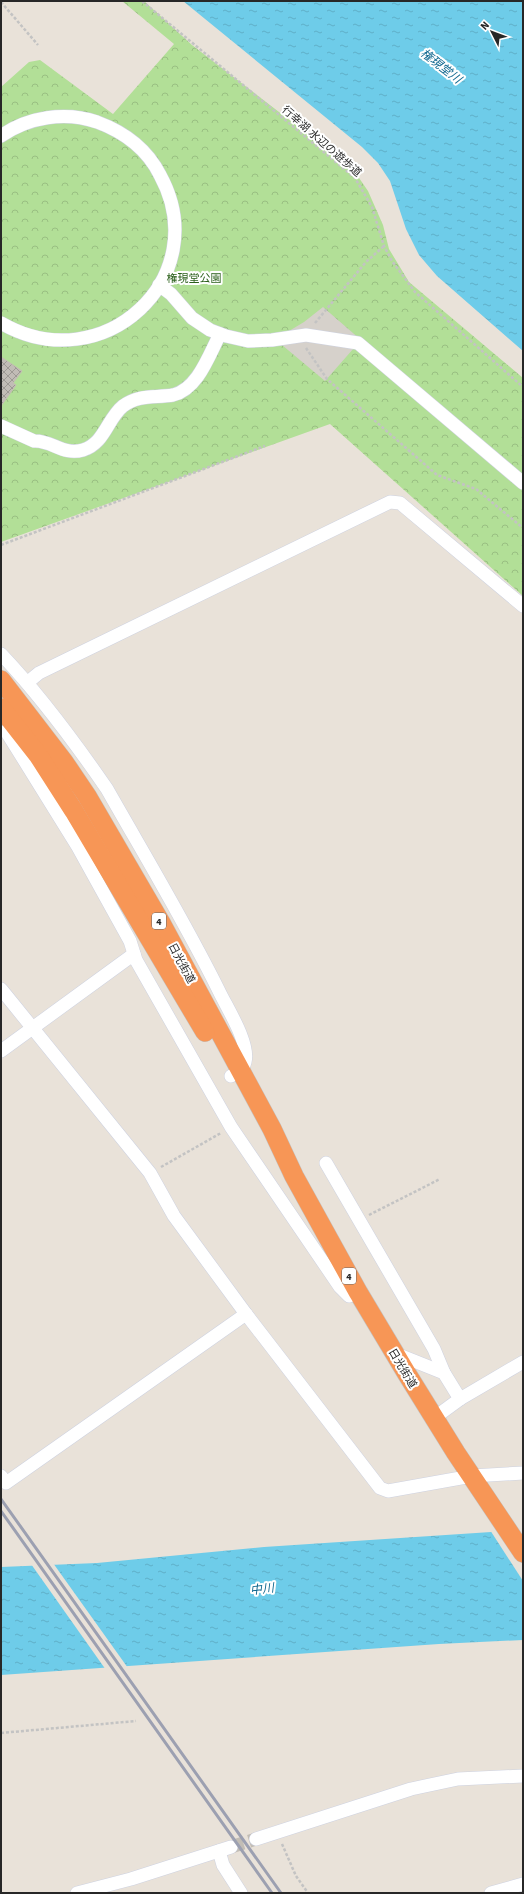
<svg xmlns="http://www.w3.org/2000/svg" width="524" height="1894" font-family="'Source Sans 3','Noto Sans JP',sans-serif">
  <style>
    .park { fill: url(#park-crowns) }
    .plaza { fill: #d6d1cb }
    .water { fill: url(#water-ripples) }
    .pier { fill: #e9e2d9 }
    .building { fill: url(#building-cross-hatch); stroke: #c4bdb3 }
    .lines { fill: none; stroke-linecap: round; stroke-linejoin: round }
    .minor-tunnel { stroke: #c2bdb5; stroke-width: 13; stroke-dasharray: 13 6; stroke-linecap: butt }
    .minor-casing { stroke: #ced2e0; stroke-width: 14 }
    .highway-casing { stroke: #c3c3c3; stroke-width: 20 }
    .path { stroke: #c3c3c3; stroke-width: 2.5; stroke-dasharray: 3 2; stroke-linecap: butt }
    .minor { stroke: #fff; stroke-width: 13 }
    .highway { stroke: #f79656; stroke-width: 19 }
    .rail { stroke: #9ca0b1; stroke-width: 3 }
    .labels { text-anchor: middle; stroke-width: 4; stroke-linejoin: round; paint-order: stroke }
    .shield { fill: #fff; stroke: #686868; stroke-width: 1 }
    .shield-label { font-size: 10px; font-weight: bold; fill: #272727 }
    .street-label { font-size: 11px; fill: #272727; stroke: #fff }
    .park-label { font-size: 11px; fill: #2c601c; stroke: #fff }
    .water-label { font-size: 12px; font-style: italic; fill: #126990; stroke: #fff }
  </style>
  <defs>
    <pattern id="park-crowns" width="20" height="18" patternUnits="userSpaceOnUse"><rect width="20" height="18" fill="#b2df97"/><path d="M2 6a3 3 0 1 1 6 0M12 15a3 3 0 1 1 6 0" fill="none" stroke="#99bf82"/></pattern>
    <pattern id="water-ripples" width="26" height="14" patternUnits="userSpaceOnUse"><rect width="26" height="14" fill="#6ecce9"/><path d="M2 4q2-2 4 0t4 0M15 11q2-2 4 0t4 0" fill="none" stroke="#5fafc8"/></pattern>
    <pattern id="building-cross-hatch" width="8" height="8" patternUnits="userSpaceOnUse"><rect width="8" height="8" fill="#c1bcb6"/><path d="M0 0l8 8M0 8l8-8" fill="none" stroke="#9d9994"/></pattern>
  </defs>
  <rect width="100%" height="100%" fill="#e9e2d9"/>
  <!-- park -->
  <path class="park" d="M122,1H144L192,45L344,162L357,175L368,191L383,225L389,249L409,282L523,378V596L330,424L1,542V87L29,62L40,60L113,114L174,44Z"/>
  <!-- plaza -->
  <path class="plaza" d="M323,307L361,340L325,381L282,345L273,343L272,337L289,331L304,322Z"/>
  <!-- water -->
  <g class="water">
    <path d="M183,1H523V351L437,276L419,255L406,229L390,181L378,163L362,147Z"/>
    <path d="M523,1530V1640L439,1644L1,1675V1567L97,1563L264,1547Z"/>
  </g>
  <!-- pier -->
  <g class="pier">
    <path d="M523,1528V1581L490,1530Z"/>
    <path d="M53,1563L128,1668L106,1670L31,1564Z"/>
  </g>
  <!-- building -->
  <path class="building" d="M1,357L22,371L13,383L16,385L1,406Z"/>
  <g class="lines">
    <!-- minor-tunnel -->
    <path class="minor-tunnel" d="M231,1847L256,1839"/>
    <defs>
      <g id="minor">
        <path d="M1,136C28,117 65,111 97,122C124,132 147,149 160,175C216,277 103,382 1,323"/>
        <path d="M159,285L171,294L192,318L210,330L226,336L248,341L272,340L306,335L358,343L523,483"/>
        <path d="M1,426L34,441C52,440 63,456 83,450C105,443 107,419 123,406C139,394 155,398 173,395C198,389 209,355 220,334"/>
        <path d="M1,654C40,695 74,741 107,789C145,856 185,922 219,991C227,1008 250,1043 245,1062C243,1070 237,1073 231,1076"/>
        <path d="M28,682L39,673L390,502L400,503L523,606"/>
        <path d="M6,731L78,847L130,941L136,960L231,1127L340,1287L349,1296L358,1292"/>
        <path d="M1,989L150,1173L174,1216L246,1314L380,1488L388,1491L472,1476L523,1473"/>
        <path d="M1,1051L134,954"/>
        <path d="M326,1163L434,1349L444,1373"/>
        <path d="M394,1353L444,1373L460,1399L434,1418"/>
        <path d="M460,1399L523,1362"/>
        <path d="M1,1476L6,1483L246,1314"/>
        <path d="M256,1839L411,1789L458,1779L523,1776"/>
        <path d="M219,1851L223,1865L241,1893"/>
        <path d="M77,1893L131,1879L231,1847"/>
        <path d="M491,1893L523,1884"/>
      </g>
      <g id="highway">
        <path d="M1,680L64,762L87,796L161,923L272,1129L294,1176L358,1292L407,1374L456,1453L523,1553"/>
        <path d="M1,708L38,755L74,811L205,1032"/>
      </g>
    </defs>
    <!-- minor casing -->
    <use href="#minor" class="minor-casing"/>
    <!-- highway casing -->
    <use href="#highway" class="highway-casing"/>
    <!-- path -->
    <g class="path">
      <path d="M142,1L355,178L372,207L384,246L392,261L415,292L523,387"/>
      <path d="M1,2L38,45"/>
      <path d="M315,323L366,262L384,246"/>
      <path d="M306,348L327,379L437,475L476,489L523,528"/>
      <path d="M1,545L265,446"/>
      <path d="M161,1167L221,1133"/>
      <path d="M369,1215L440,1179"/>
      <path d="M1,1733L136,1721"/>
      <path d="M282,1844L296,1876L308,1893"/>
    </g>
    <!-- minor -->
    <use href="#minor" class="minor"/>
    <!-- highway -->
    <use href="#highway" class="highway"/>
    <!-- rail -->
    <g class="rail">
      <path d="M1,1499L281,1893"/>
      <path d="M1,1511L272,1893"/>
    </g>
  </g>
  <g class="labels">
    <!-- shield labels -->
    <g class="shield">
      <rect x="152" y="913" width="14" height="16" rx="3"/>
      <rect x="342" y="1268" width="14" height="16" rx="3"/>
    </g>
    <g class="shield-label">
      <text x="159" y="925">4</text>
      <text x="349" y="1280">4</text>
    </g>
    <!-- street labels -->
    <g class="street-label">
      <text transform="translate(322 141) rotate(41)" y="4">行幸湖 水辺の遊歩道</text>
      <text transform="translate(182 963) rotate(62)" y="4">日光街道</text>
      <text transform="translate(403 1368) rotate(59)" y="4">日光街道</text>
    </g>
    <!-- park labels -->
    <g class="park-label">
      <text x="194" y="282">権現堂公園</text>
    </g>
    <!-- water labels -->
    <g class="water-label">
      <text transform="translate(441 66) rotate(38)" y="4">権現堂川</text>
      <text transform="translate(262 1589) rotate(-7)" y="4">中川</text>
    </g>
  </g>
  <!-- border -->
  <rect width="524" height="1894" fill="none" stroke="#272727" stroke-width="4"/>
  <!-- north arrow -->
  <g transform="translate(492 32) rotate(312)" stroke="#ffffff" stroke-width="3" paint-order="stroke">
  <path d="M0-3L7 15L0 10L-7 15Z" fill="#272727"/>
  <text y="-6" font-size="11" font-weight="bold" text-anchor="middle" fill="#272727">N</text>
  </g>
</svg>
